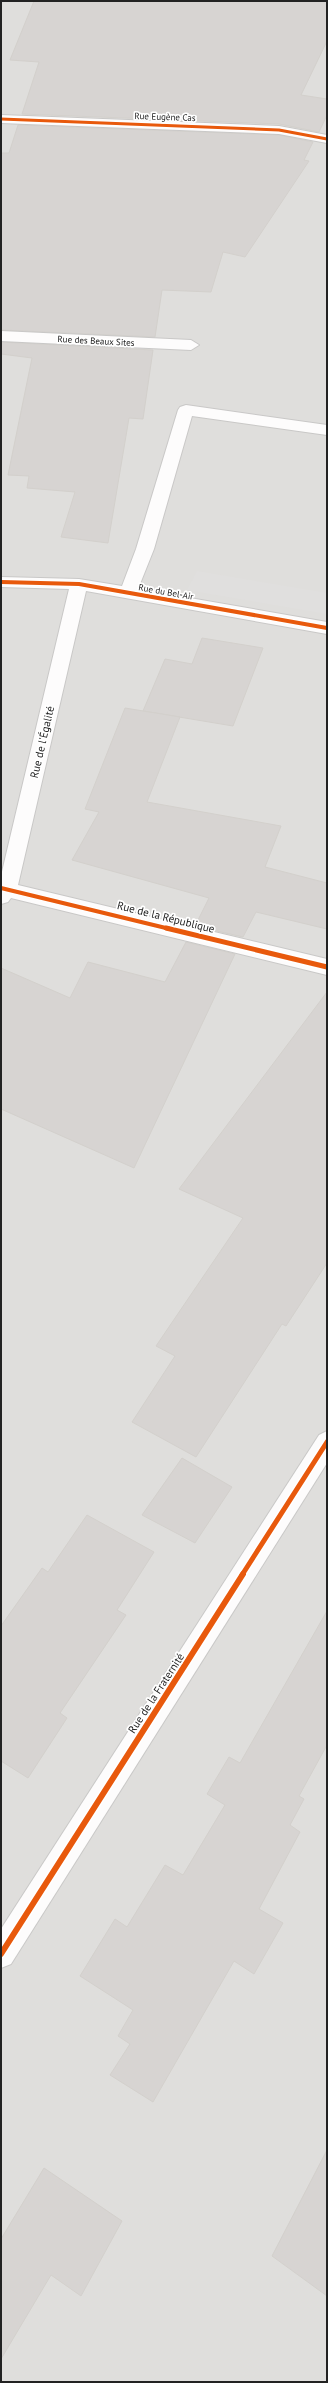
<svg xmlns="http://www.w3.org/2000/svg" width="328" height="2383" font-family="'PT Sans',sans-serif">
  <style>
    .residential { fill: #dfdedc }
    .parking { fill: #e0dfde }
    .building { fill: #d7d4d2; stroke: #d3d0cc }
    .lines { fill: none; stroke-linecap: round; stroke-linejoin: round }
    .minor-casing { stroke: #c9c8c7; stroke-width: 2 }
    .minor { fill: #fdfcfc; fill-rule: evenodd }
    .cycleway-far3-casing { stroke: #fff; stroke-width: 4.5 }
    .cycleway-far2-casing { stroke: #fff; stroke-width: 6 }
    .cycleway-far1-casing { stroke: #fff; stroke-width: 8 }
    .cycleway-casing { stroke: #fff; stroke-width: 9 }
    .cycleway-far3 { stroke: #e8590c; stroke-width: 3 }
    .cycleway-far2 { stroke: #e8590c; stroke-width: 4 }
    .cycleway-far1 { stroke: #e8590c; stroke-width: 5 }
    .cycleway { stroke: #e8590c; stroke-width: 6 }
    .labels { text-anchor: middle; stroke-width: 3.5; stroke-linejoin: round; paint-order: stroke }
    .far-street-label { font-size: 9px; fill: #222; stroke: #fff }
    .street-label { font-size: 11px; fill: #222; stroke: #fff }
  </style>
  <rect width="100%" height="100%" fill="#f0eeeb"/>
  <!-- residential -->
  <rect class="residential" x="1" y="1" width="326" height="2381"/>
  <!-- parking -->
  <path class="parking" d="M197,571L327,593V614L187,590Z"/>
  <!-- building -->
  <g class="building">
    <path d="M34,1H327V41L301,95L327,99V115L319,132L279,124L22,114L39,62L10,60Z"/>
    <path d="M18,125L279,135L313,142L304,160L309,161L245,257L223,252L211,292L162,290L155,337L1,330V153H9Z"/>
    <path d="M1,342L153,350L143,419L129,418L108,543L61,537L75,492L27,488L29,476L8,475L32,358L1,354Z"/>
    <path d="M202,638L263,648L233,726L143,711L165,659L192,664Z"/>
    <path d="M125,708L180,717L147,802L281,826L265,867L327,883V929L256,912L243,937L195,926L209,898L72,860L99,812L85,809Z"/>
    <path d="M186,942L235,954L134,1168L1,1109V968L70,998L88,962L165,982Z"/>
    <path d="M327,992V1263L286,1326L282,1324L196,1457L132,1422L175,1356L156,1346L243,1218L179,1189Z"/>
    <path d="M182,1458L232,1487L195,1543L142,1515Z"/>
    <path d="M87,1515L154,1552L117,1610L126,1615L60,1713L67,1718L28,1778L1,1761V1626L42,1568L48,1572Z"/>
    <path d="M327,1611V1745L299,1796L304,1799L290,1825L300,1832L259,1909L283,1923L254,1974L234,1961L153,2102L110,2075L130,2044L118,2036L133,2010L80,1976L115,1919L127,1927L165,1865L183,1875L225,1805L207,1794L229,1757L240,1763Z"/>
    <path d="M327,2150V2296L272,2256Z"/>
    <path d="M44,2168L122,2221L81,2296L51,2275L1,2359V2239Z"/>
  </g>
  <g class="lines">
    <defs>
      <g id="minor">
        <path d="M1,115L279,126L327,135V143L279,134L1,123Z"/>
        <path d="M1,331L191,340L199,345L191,350L1,341Z"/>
        <path d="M186,405L327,425V435L192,416L154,549L138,589L327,622V634L86,591L18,885L327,959V975L11,898L8,902L1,904V876L69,589L1,587V577L79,579L122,586L136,549L178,410L180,407Z"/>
        <path d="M327,1431V1463L11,1964L1,1968V1929L319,1435Z"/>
      </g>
    </defs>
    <!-- minor casing -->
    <use href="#minor" class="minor-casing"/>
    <!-- minor -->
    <use href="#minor" class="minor"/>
    <defs>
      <path id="cycleway-far3" d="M1,119L279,130L327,139"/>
      <g id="cycleway-far2">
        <path d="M1,582L79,584L327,628"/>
        <path d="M1,888L170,929"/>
      </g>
      <g id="cycleway-far1">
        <path d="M166,928L327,967"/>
        <path d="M242,1575L327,1442"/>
      </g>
      <path id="cycleway" d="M1,1954L243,1574"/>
    </defs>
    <!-- cycleway-far3 casing -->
    <use href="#cycleway-far3" class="cycleway-far3-casing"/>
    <!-- cycleway-far2 casing -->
    <use href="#cycleway-far2" class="cycleway-far2-casing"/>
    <!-- cycleway-far1 casing -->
    <use href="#cycleway-far1" class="cycleway-far1-casing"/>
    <!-- cycleway casing -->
    <use href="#cycleway" class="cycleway-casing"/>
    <!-- cycleway-far3 -->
    <use href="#cycleway-far3" class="cycleway-far3"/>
    <!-- cycleway-far2 -->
    <use href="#cycleway-far2" class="cycleway-far2"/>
    <!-- cycleway-far1 -->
    <use href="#cycleway-far1" class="cycleway-far1"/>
    <!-- cycleway -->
    <use href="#cycleway" class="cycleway"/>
  </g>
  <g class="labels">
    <!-- far-street labels -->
    <g class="far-street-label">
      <text transform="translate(165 117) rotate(2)" y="3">Rue Eugène Cas</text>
      <text transform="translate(96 341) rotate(3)" y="3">Rue des Beaux Sites</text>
      <text transform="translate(166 592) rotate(10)" y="3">Rue du Bel-Air</text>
    </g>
    <!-- street labels -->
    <g class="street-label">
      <text transform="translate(42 742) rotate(-77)" y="4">Rue de l'Égalité</text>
      <text transform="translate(166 917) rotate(14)" y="4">Rue de la République</text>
      <text transform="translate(156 1693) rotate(-57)" y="4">Rue de la Fraternité</text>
    </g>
  </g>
  <!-- border -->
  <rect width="328" height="2383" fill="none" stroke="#222222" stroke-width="4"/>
</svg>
